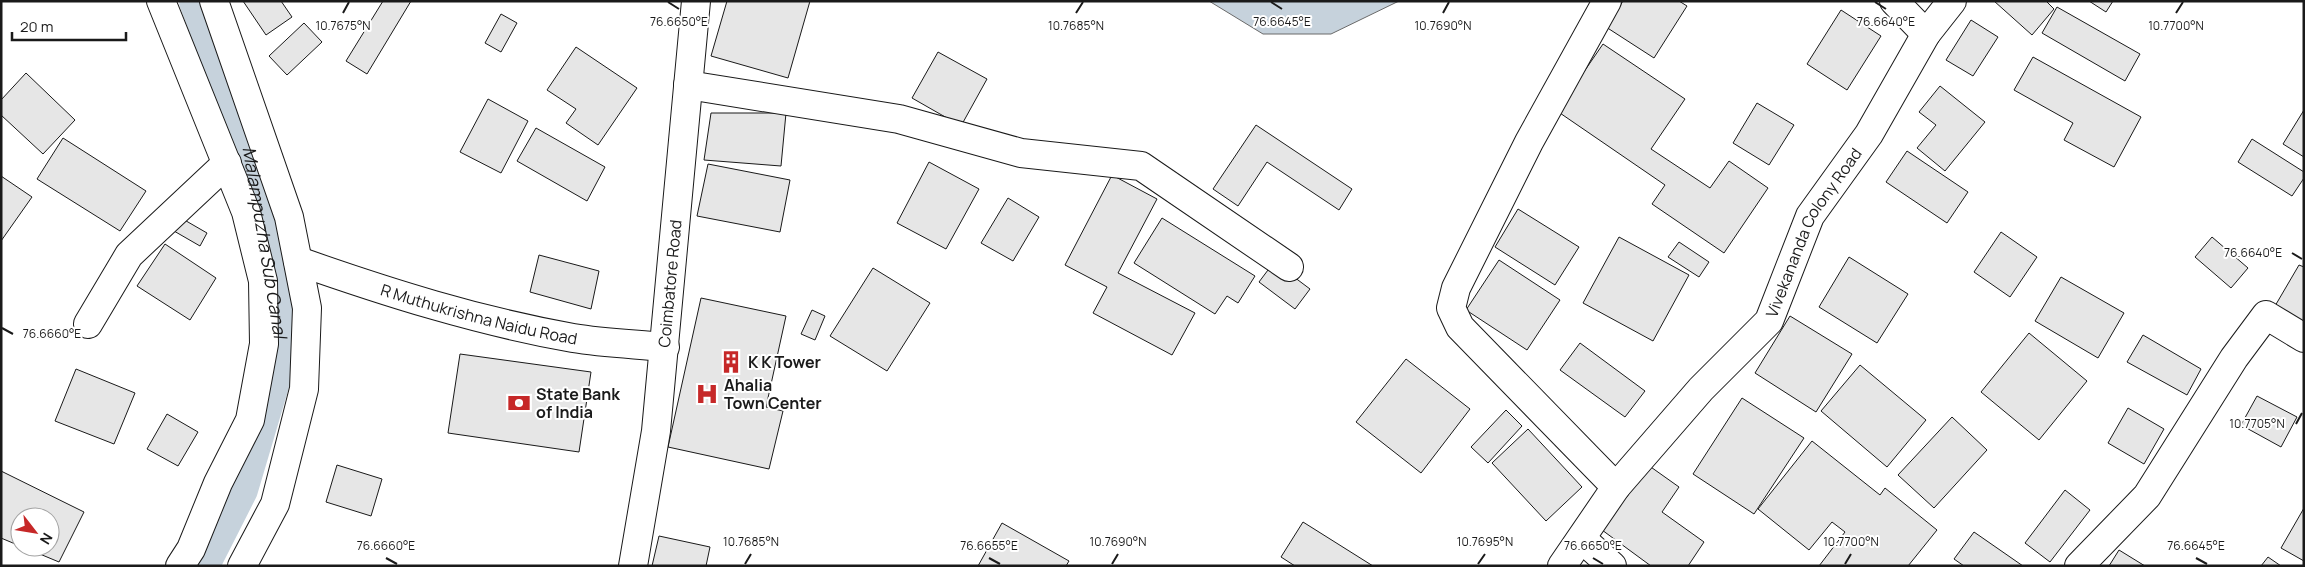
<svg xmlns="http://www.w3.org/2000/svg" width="2305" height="567" font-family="Manrope,sans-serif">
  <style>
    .water { fill: #c6d2dc; stroke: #6a6a6a }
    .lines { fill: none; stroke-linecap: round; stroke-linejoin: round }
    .canal { stroke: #c6d2dc; stroke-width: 40 }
    .building { fill: #e6e6e6; stroke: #1a1a1a }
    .minor-casing { stroke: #1a1a1a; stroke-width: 30 }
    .secondary-casing { stroke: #1a1a1a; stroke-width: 30 }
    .minor { stroke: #fff; stroke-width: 28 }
    .secondary { stroke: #fff; stroke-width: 28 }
    .ticks { fill: none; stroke: #1a1a1a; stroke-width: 2 }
    .labels { text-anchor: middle; stroke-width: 4; stroke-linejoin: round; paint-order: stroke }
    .street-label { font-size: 16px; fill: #1a1a1a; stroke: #fff }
    .poi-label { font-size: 16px; font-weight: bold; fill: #1a1a1a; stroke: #fff; text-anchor: start }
    .water-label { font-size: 18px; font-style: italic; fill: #1a1a1a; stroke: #fff }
    .ticks-label { font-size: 12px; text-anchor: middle; fill: #1a1a1a; stroke: #fff; stroke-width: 4; stroke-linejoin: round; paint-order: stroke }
  </style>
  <rect width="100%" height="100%" fill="#fff"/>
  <!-- water -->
  <path class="water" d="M1209,1H1399L1331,34H1263Z"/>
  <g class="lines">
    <!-- canal -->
    <path class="canal" id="s1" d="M199,1L233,93L248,144L281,344L238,489L199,566"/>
  </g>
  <!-- building -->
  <g class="building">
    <path d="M243,1H281L292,17L266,35Z"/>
    <path d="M383,1H411L367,74L346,61Z"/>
    <path d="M727,1H810L788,78L711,56Z"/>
    <path d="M1623,1H1679L1687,6L1654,58L1606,27Z"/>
    <path d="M1994,1H2046L2054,9L2032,35Z"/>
    <path d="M2089,1H2113L2106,12Z"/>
    <path d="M2057,7L2140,54L2125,81L2042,33Z"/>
    <path d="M1841,10L1881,36L1847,90L1807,64Z"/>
    <path d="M501,14L517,23L501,52L485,43Z"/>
    <path d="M1971,20L1998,37L1973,76L1946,60Z"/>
    <path d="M304,23L322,42L287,75L269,56Z"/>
    <path d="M1603,44L1685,99L1651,149L1710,188L1729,161L1768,188L1724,253L1652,204L1665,185L1557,111Z"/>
    <path d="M576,47L637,88L598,145L566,123L576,109L547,90Z"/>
    <path d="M938,52L987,79L961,126L912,98Z"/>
    <path d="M2033,57L2141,117L2114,167L2064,140L2073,123L2014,90Z"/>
    <path d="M26,73L75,120L43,154L1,115V100Z"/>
    <path d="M1940,86L1985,122L1945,171L1917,148L1936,125L1919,112Z"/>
    <path d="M488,99L528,121L501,173L460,152Z"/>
    <path d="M1757,103L1794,125L1769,165L1733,143Z"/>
    <path d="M2304,110V157L2283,144Z"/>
    <path d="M711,113H786L781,166L704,160Z"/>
    <path d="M1256,125L1352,189L1339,210L1267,162L1238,206L1213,189Z"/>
    <path d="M536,128L605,167L587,201L517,161Z"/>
    <path d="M63,138L146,191L120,231L37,179Z"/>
    <path d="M2252,139L2304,172V178L2292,196L2238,162Z"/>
    <path d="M1907,151L1968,192L1947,223L1886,182Z"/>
    <path d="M929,162L979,189L946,249L897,223Z"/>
    <path d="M708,164L790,180L780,232L697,216Z"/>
    <path d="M1112,175L1157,199L1118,273L1195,313L1172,355L1093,313L1107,287L1065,265Z"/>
    <path d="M1,176L32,197L1,241Z"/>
    <path d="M1008,198L1039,217L1013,261L981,243Z"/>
    <path d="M1518,209L1579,247L1555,285L1495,247Z"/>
    <path d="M181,218L207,233L200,246L174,231Z"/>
    <path d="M1162,218L1255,276L1238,303L1227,296L1215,314L1134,263Z"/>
    <path d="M2001,232L2037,257L2010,297L1974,272Z"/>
    <path d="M1619,237L1689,275L1653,341L1583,303Z"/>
    <path d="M2212,237L2248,268L2231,288L2195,257Z"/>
    <path d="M1679,242L1709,262L1699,277L1668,257Z"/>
    <path d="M165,244L216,278L190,320L137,286Z"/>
    <path d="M539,255L599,271L591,309L530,292Z"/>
    <path d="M1849,257L1908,294L1877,343L1819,307Z"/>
    <path d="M1499,260L1560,300L1527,350L1466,310Z"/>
    <path d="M1274,262L1310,289L1295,309L1259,282Z"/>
    <path d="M2299,265L2304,267V323L2275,306Z"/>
    <path d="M873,268L930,303L887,371L830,336Z"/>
    <path d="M2061,277L2124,313L2098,358L2035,321Z"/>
    <path d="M701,298L786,316L766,407L783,411L769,469L668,447Z"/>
    <path d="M812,310L825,316L815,340L801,334Z"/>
    <path d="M1790,316L1852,354L1816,412L1755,373Z"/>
    <path d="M2029,333L2087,381L2039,440L1981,392Z"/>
    <path d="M2143,335L2201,369L2187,395L2127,362Z"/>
    <path d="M1580,343L1645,391L1625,417L1560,370Z"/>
    <path d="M460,354L591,372L579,452L448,433Z"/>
    <path d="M1406,359L1470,409L1421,473L1356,422Z"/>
    <path d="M1860,365L1926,420L1887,467L1821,411Z"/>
    <path d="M76,369L135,393L114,444L55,421Z"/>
    <path d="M2257,396L2297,417L2281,447L2241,425Z"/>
    <path d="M1742,398L1804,438L1754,514L1693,474Z"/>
    <path d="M2128,408L2164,429L2144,464L2108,443Z"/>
    <path d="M1506,410L1522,426L1488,463L1471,447Z"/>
    <path d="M167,414L198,432L178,466L147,449Z"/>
    <path d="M1952,417L1987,450L1934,508L1898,475Z"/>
    <path d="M1528,429L1582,487L1546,521L1492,463Z"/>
    <path d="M1812,441L1880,495L1885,488L1937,530L1908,566H1819L1845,532L1832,522L1809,550L1758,509Z"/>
    <path d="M337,465L382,479L371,516L326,502Z"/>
    <path d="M1648,465L1679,487L1662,512L1704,542L1688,566H1651L1602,530Z"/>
    <path d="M1,471L84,512L59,562L23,547H50V517H20V546L1,538Z"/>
    <path d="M2065,490L2090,510L2050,562L2025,543Z"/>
    <path d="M2304,508V561L2281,548Z"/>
    <path d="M1303,522L1373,566H1295L1281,557Z"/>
    <path d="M1002,523L1069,561L1066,566H978Z"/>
    <path d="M1974,532L2023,566H1964L1954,559Z"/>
    <path d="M659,536L710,547L706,566H652Z"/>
    <path d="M2119,550L2145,566H2109Z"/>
    <path d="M2268,557L2281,566H2261Z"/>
  </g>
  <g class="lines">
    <defs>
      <g id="minor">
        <path d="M161,1L246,212L263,281L264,344L250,420L218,483L191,549L180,566"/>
        <path d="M214,1L289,217L307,308L304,389L275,504L242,566"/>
        <path d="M1607,1L1529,142L1456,288L1451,308L1460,327L1616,487"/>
        <path d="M1894,1L1926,34"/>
        <path d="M688,85L899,119L1021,153L1141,166L1289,267"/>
        <path id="s2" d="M298,261C389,293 478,321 573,338C603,343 634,344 665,347"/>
        <path d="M88,324L129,255L227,163"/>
        <path d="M1582,539L1612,566"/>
        <path id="s3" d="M1562,566L1616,487L1701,389L1769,321L1810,216L1869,134L1926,34L1952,1"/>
        <path d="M2079,566L2147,496L2234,358L2266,315L2304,338"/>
      </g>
      <g id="secondary">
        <path id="s4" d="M633,566L656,431L696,1"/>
      </g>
    </defs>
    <!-- minor casing -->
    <use href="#minor" class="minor-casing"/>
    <!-- secondary casing -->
    <use href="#secondary" class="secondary-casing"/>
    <!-- minor -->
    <use href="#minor" class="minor"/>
    <!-- secondary -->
    <use href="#secondary" class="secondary"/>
  </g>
  <!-- ticks -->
  <path class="ticks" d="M668,2L679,9M1271,2L1282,9M1875,2L1886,9M343,13L349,2M1076,13L1083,2M1443,13L1449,2M2176,13L2183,2M2292,253L2302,259M2,328L13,334M2296,424L2302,413M386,558L397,564M989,558L1000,564M1593,558L1603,564M2196,558L2207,564M745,564L751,554M1112,564L1118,554M1478,564L1485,554M1845,564L1851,554"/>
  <!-- icons -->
  <defs>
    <symbol id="building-bare" viewBox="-9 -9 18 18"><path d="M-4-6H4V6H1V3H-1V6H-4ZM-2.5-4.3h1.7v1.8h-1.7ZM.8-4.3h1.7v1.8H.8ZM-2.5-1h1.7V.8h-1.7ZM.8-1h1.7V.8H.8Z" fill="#c62828" stroke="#fff" stroke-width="2.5" paint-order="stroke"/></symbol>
    <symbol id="hospital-bare" viewBox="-9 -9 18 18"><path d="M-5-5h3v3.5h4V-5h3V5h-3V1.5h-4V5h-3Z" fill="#c62828" stroke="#fff" stroke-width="2.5" paint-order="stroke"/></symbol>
    <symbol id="bank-bare" viewBox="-9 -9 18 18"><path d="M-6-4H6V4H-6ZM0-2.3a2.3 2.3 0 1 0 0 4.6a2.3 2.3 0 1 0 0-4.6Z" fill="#c62828" stroke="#fff" stroke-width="2.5" paint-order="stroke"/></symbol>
  </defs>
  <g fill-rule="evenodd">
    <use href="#building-bare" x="715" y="346" width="32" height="32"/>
    <use href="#hospital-bare" x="691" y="378" width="32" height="32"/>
    <use href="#bank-bare" x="503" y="387" width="32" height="32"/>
  </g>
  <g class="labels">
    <!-- street labels -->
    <g class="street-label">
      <text dy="6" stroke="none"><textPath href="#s3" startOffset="421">Vivekananda Colony Road</textPath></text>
      <text dy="6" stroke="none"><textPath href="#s4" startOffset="285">Coimbatore Road</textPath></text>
      <text dy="6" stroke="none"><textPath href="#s2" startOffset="189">R Muthukrishna Naidu Road</textPath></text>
    </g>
    <!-- poi labels -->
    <g class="poi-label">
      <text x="748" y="368">K K Tower</text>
      <text x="724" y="391">Ahalia<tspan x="724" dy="18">Town Center</tspan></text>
      <text x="536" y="400">State Bank<tspan x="536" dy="18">of India</tspan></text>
    </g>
    <!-- water labels -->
    <g class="water-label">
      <text dy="6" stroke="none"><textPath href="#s1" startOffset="251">Malampuzha Sub Canal</textPath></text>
    </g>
  </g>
  <g class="ticks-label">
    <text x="679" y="26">76.6650°E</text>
    <text x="1282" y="26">76.6645°E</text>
    <text x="1886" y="26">76.6640°E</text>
    <text x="343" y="30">10.7675°N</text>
    <text x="1076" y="30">10.7685°N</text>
    <text x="1443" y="30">10.7690°N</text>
    <text x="2176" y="30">10.7700°N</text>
    <text x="2253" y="257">76.6640°E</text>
    <text x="52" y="338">76.6660°E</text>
    <text x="2257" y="428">10.7705°N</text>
    <text x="751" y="546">10.7685°N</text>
    <text x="1118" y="546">10.7690°N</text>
    <text x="1485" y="546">10.7695°N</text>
    <text x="1851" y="546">10.7700°N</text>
    <text x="386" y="550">76.6660°E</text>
    <text x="989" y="550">76.6655°E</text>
    <text x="1593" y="550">76.6650°E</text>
    <text x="2196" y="550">76.6645°E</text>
  </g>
  <!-- border -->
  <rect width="2305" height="567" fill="none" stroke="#1a1a1a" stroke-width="5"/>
  <!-- north arrow -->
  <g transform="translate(35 532) rotate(121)"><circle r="24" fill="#ffffff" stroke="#a3a3a3"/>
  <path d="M0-4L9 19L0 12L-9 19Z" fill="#c62828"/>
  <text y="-8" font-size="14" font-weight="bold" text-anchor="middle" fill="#1a1a1a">N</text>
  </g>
  <!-- scale -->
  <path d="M12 32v8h114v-8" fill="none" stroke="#1a1a1a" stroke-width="2.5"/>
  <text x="20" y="32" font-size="15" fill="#1a1a1a" stroke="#ffffff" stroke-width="4" paint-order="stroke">20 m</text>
</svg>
